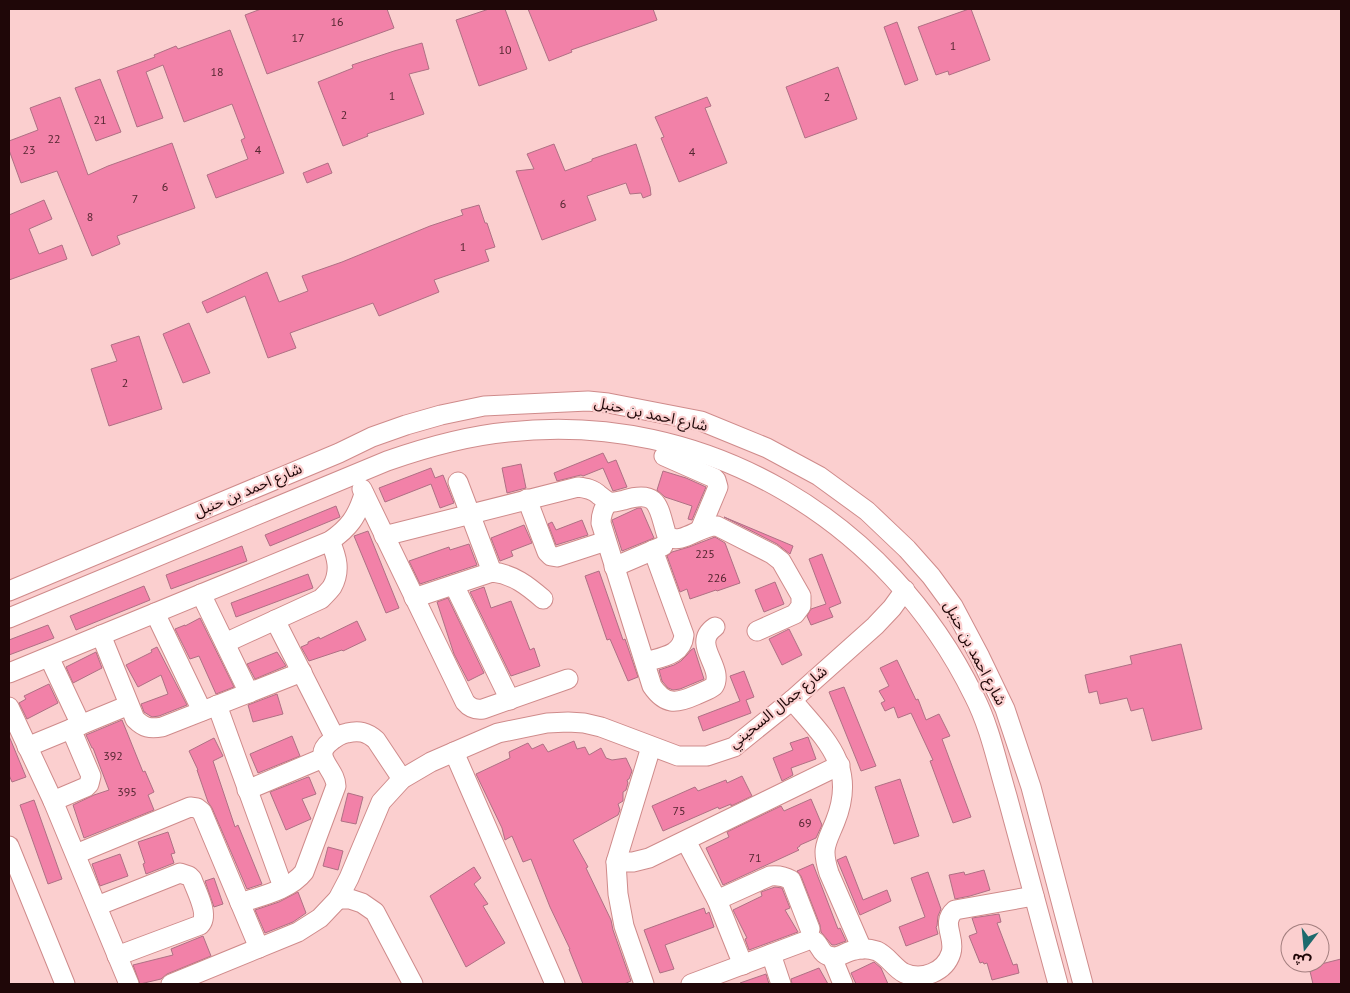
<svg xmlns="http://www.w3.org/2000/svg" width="1350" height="993" font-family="'PT Sans','Noto Sans Arabic',sans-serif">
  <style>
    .building { fill: #f281a8; stroke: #af7084 }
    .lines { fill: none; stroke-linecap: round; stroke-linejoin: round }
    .minor-casing { stroke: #cf8b8b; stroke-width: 21 }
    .minor { stroke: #fff; stroke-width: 19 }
    .labels { text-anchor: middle; stroke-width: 4.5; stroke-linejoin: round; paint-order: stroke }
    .number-label { font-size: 12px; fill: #542630 }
    .street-label { font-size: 15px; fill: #1f0708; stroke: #fbcfcf }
  </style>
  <rect width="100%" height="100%" fill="#fbcfcf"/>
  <!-- building -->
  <g class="building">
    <path d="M261,9H387L394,28L267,74L245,15Z"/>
    <path d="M489,9H505L527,69L479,86L456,20Z"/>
    <path d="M528,9H653L657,20L571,50L572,52L549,61Z"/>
    <path d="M969,9H971L990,60L949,75L948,71L936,75L918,27Z"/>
    <path d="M897,22L918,80L905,85L884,27Z"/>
    <path d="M230,30L284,173L216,198L207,175L248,159L241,140L245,138L232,104L184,122L163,65L146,72L163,118L137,127L117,71L155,57L154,55L176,46L178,49Z"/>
    <path d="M422,43L429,69L409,74L424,114L367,134L368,136L343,146L318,82L353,68L352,65L394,51Z"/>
    <path d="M838,67L857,119L805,138L786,87Z"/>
    <path d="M100,79L121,132L96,141L75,88Z"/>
    <path d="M60,97L88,175L108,166L172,143L195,208L117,236L120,244L92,256L57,171L21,183L9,150V141L38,130L30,108Z"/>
    <path d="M707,97L711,106L705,108L727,163L679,182L661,138L664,137L655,117Z"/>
    <path d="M554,144L565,171L592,161V159L636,144L650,187L651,195L643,198L641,193L630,194L626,183L587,196L596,220L542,240L516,171L534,169L527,154Z"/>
    <path d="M328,163L332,173L307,183L303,173Z"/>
    <path d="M44,200L52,219L29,229L39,254L62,245L67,259L9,280V215Z"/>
    <path d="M479,205L485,223H487L495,247L485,250L489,261L434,280L439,292L379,316L373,303L290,333L296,348L268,358L245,296L207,313L202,302L267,272L279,302L308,291L302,276L342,262L430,226L463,215L461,210Z"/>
    <path d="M189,323L210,373L183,383L163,334Z"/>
    <path d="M139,336L162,409L109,426L91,369L117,361L111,345Z"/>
    <path d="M603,453L608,463L616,460L627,487L613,491L603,468L583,476L581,475L557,481L554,473Z"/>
    <path d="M521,464L526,488L507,493L502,468Z"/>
    <path d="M431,468L435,478L443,475L454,503L440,508L431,484L385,502L379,488Z"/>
    <path d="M663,471L686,478L706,487L692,520L688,519L692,506L665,497L657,490Z"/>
    <path d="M336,506L340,517L270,546L265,535Z"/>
    <path d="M638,508H641L654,538L622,551L612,520Z"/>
    <path d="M724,517L793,546L790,554L777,544Z"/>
    <path d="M582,520L588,535L556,545L548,524L552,522L556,530Z"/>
    <path d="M524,525L532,543L511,551L513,556L500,561L491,538Z"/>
    <path d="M368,531L399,608L386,613L354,536Z"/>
    <path d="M715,537L725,543L740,583L717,591L716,590L690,599L687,589L680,592L667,556L672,552L689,547Z"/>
    <path d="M469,544L477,565L420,584L409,561L449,547L450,550Z"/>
    <path d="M242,546L247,561L171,589L166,575Z"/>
    <path d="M822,554L841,603L829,608L833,617L811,625L807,616L811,609L826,604L809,559Z"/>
    <path d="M599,571L623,640L625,639L638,677L628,681L610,639L607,640L585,576Z"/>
    <path d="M308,574L313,588L236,617L231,603Z"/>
    <path d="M775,582L784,604L764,612L755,590Z"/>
    <path d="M144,586L150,600L76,630L70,616Z"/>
    <path d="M484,587L491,608L511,601L530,650L534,648L540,666L511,676L470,592Z"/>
    <path d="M448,598L484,673L468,681L454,654L437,602Z"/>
    <path d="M200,618L234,687L216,694L199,656L190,659L175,629L185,625V626Z"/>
    <path d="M357,621L366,640L343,651L342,650L309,661L301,647L308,644V642L319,637L320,639Z"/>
    <path d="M48,625L54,638L9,655V640Z"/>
    <path d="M789,629L802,655L782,665L769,639Z"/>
    <path d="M1181,644L1202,729L1152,741L1143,708L1131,711L1127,698L1100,704L1097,691L1089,693L1085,675L1132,664L1130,656Z"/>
    <path d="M157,647L187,705L159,716L152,717L144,712L141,704L168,694L161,675L138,687L126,665L152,652L151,650Z"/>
    <path d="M694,648L704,679L680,689L673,690L668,688L662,681L659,670L674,665L681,661L687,655L691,650Z"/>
    <path d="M96,652L102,668L73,683L66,667Z"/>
    <path d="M277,652L286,666L255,679L247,664Z"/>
    <path d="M897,660L916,700L918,699L926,720L939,714L950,736L942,739L971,817L953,823L930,761L933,760L911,713L898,718L894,707L885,711L881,703L885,701L879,691L889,686L880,668Z"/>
    <path d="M744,671L754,697L746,700L751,713L703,731L698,717L740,701L730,676Z"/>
    <path d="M49,684L58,703L27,719L19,703L26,699L24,696Z"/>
    <path d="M844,687L876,766L861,771L829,692Z"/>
    <path d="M277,694L283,714L253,722L248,705Z"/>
    <path d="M122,720L143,772L145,771L154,792L148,795L154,810L84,838L73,805L94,795L109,790L93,748H92L86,735Z"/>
    <path d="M9,736L26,777L12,782L9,775Z"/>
    <path d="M292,736L300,756L258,773L250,754Z"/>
    <path d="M808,737L816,759L791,768L793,775L782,781L773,758L793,750L790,743Z"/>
    <path d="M214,738L223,756L213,761L235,827L238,825L262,884L247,889L212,808L208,802L197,770H198L189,751Z"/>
    <path d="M574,741L577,749L585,747L589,755L601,748L606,758L612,760L626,758L632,771L629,779L627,780L628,783L626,790L623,792V801L618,804L620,810L618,815L573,840L588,867L586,868L611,920L613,930L631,981L624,984H583L569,949H570L550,907L531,859L523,862L512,836L505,840L502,828L476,774L510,758L509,752L528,743L532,749L543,744L548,752Z"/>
    <path d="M742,776L752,796L731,806V804L719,809L718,807L663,831L652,806L695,787L698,791L726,780L727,783Z"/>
    <path d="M308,777H309L316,794L302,799L311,819L286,830L270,792Z"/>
    <path d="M900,779L919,836L894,844L875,787Z"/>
    <path d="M348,793L363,797L356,824L341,821Z"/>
    <path d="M811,799L822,825L816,838L800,845V846L797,848L799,850L723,885L706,848L729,837L727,832L781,806L784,811Z"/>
    <path d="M34,800L62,879L48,884L20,805Z"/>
    <path d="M168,832L175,853L171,854L174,863L146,874L143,864L145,863L138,842Z"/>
    <path d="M328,847L343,851L338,870L323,866Z"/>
    <path d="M120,854L128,876L100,886L92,864Z"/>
    <path d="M846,856L863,900L887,890L891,901L860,915L838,862L837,860Z"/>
    <path d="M813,864L838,929L840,928L846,941L835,945H832L821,932L820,925L801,876L797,871Z"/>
    <path d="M474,867L481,878L474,884L488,904L483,906L505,943L466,967L430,896Z"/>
    <path d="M984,870L990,890L970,896L955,899L949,875L964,872L965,875Z"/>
    <path d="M928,872L941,909L938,916L937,926L936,927L938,934L906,946L899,927L925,917L911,878Z"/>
    <path d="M214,878L223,904L214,907L205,881Z"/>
    <path d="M775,887L782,888L790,908L785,910L798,932L749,950L745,939L747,938L733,910L762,896L761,892Z"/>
    <path d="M298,892L306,913L293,922L265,933L255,910L279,902Z"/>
    <path d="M704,908L706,914L709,912L714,927L665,945L674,969L660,973L644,930Z"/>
    <path d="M999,914L1001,922L997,923L1013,965L1017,964L1019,973L992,980L987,963L984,964L983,962L980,963L969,936L977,933L972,918Z"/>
    <path d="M203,936L211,956L167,974L161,979L140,984L133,965L173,955L171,949Z"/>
    <path d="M1341,959V984H1313L1309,967Z"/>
    <path d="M874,962L881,968L888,984H856L851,973Z"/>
    <path d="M819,968L828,984H792L791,979Z"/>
    <path d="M766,974L769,984H740V983Z"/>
  </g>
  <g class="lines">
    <defs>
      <g id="minor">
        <path d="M664,456L714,478L716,480L718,487L700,530"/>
        <path d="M458,482L492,572"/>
        <path d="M362,489L465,702C470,708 475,710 483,709L568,679"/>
        <path d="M527,499L547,552L551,556L557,557L606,541"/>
        <path d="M609,502C603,508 601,514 601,523L652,686C665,705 676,704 696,695C702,692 709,690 714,686C725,667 690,644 715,627"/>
        <path d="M384,536L578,487C586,488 593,489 599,495C602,497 605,500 609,502C614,503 619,501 624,500C660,489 658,508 667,536C682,546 700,525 717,526L772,554L781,561L801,596V606L795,614L757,631"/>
        <path d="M614,567L663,546"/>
        <path d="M454,585L510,700"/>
        <path d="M9,591L339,453L372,437L406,425L441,415L484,406L588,401L608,403L701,421L767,448L819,476L867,511L907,549L931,576L953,606L980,657L1005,709L1031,787L1083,984"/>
        <path d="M201,594L249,693"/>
        <path d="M414,598L492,572C513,574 528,586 543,599"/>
        <path d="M155,613L202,711"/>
        <path d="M9,618L387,461C427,447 466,436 508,432C705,410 888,520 974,696C990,727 997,763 1007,796C1024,858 1041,921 1058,984"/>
        <path d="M275,620L335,738"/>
        <path d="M101,635L135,719C144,728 150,729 162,727L302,672"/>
        <path d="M225,643L321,599C325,595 329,591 332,587C341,571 337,557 330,541"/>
        <path d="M49,657L81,725"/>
        <path d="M645,662C661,657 682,656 684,635L653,550"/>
        <path d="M9,673L330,541C349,528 357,517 364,494"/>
        <path d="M792,700C825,739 858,766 835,822C826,844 821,848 829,873L862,949"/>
        <path d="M217,705L283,887"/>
        <path d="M9,707L53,801L129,984"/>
        <path d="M27,747L129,705"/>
        <path d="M454,752L555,984"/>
        <path d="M247,790L323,758"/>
        <path d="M53,801L86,787L89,784L91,776L71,729"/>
        <path d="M686,841L717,900L743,965"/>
        <path d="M9,846L65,984"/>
        <path d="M76,854L190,807L197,808L202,812L259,948"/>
        <path d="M616,862H633L649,858L840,765"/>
        <path d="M338,899H350L362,903L375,912L413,984"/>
        <path d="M717,900L770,876C778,875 784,876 791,880L810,929"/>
        <path d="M240,903C261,896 290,890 304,872L336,786C336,769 311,757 330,742C335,738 341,734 347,733C359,730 367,732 376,740L402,779"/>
        <path d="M97,906L180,873L189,876L192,879C196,891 210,915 200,925L117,956"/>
        <path d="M771,954L781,984"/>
        <path d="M832,957L843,984"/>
        <path d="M171,984L298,932L320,918L338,899L349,878L381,802L402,779L431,762L498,733L547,723L568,722L584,723L601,727L678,756H707L734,747L791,701L875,626L892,608L905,590"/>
        <path d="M644,984L624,926L618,894L616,862L651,747"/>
        <path d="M691,984L811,939C822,943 818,955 833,957C841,957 847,951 855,950C862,948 871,949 877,951C888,956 894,968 904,973C922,981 945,972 951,953C956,937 940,923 955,910L1034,896"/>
      </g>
    </defs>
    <!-- minor casing -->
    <use href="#minor" class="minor-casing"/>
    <!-- minor -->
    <use href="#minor" class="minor"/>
  </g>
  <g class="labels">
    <!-- number labels -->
    <g class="number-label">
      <text x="337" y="26">16</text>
      <text x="298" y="42">17</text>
      <text x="953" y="50">1</text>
      <text x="505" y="54">10</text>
      <text x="217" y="76">18</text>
      <text x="392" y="100">1</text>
      <text x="827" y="101">2</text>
      <text x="344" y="119">2</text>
      <text x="100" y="124">21</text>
      <text x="54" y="143">22</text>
      <text x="29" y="154">23</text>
      <text x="258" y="154">4</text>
      <text x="692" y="156">4</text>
      <text x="165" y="191">6</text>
      <text x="135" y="203">7</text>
      <text x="563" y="208">6</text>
      <text x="90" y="221">8</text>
      <text x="463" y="251">1</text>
      <text x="125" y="387">2</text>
      <text x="705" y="558">225</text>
      <text x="717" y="582">226</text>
      <text x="113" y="760">392</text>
      <text x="127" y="796">395</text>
      <text x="679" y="815">75</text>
      <text x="805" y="827">69</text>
      <text x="755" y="862">71</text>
    </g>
    <!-- street labels -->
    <g class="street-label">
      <text transform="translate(651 414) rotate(12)" y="5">شارع احمد بن حنبل</text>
      <text transform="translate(248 490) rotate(-23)" y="5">شارع احمد بن حنبل</text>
      <text transform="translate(975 653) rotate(62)" y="5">شارع احمد بن حنبل</text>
      <text transform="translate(778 707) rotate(-39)" y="5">شارع جمال السحيني</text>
    </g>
  </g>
  <!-- border -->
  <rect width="1350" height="993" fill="none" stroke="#1f0708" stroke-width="20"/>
  <!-- north arrow -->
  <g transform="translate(1305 948) rotate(196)"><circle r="24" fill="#fbcfcf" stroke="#a37f7f"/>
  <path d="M0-4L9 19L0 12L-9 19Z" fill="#1d6a6d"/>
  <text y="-8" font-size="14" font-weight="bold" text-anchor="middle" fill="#1f0708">ش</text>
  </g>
</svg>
